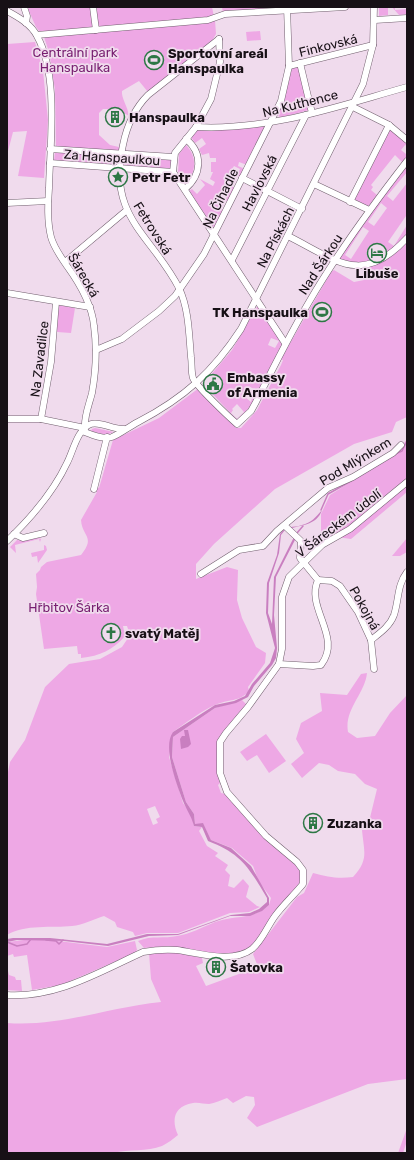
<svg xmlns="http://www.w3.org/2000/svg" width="414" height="1160" font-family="Rubik,sans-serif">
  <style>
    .green { fill: #eea8e5; fill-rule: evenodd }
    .water { fill: #c97fc0 }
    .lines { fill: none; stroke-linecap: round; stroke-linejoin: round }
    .stream { stroke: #c97fc0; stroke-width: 1.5 }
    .minor-casing { stroke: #715f6e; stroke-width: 7 }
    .minor { stroke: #fff; stroke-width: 6 }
    .labels { text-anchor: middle; stroke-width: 3.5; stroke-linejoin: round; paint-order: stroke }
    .street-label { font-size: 13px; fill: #171016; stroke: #f0dbed }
    .park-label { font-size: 13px; fill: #771e70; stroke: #f0dbed }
    .poi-label { font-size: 13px; font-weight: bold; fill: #171016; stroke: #f0dbed; text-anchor: start }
  </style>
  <rect width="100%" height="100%" fill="#f0dbed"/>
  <!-- green -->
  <g class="green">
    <path d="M29,7H92L94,27L40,32L36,27L28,9Z"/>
    <path d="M96,7H212L214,17L98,28Z"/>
    <path d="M222,7H286V8L223,13Z"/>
    <path d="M379,7H388V15L379,16Z"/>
    <path d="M392,7H395V10L407,9V14L399,15Z"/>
    <path d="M215,20L216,34L212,41L148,92L139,81L122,91C121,98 128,107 129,116C120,110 113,109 103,109L99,113V135L110,145L119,147L120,145L119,151L56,147L55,90L49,52L44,37Z"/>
    <path d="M260,31L261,40L247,41L246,32Z"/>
    <path d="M35,42L43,71L48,120L44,178L18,176L27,131L13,132L7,155V44Z"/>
    <path d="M299,66L309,110L280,118L278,115L286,92L292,68Z"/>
    <path d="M264,126L265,128L247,165L239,162L238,166L245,169L241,177L237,176L240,169L234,166L227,176L229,180L227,184L235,188L228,202L225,200L229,192L222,189L216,202L225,206L221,205L220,208L223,210L214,228L189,191L192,189L197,194L205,185L200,179L213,186L215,182L210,179L213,172H211V162H216V158H210L209,153L202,155L199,149L206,144L202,138L195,143L191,137L197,130H229Z"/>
    <path d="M390,129L407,142V146L405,145L401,150L406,154L407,152V158L403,163L395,155L371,185L373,187L371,190L377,195L367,208L353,200Z"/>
    <path d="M186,145C197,156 197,173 185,184L178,174L179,154Z"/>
    <path d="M55,151L118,155L117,167L54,162Z"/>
    <path d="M123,156L172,159L171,170L123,167Z"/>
    <path d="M407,165V172L387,196L393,201L407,183V216H406L388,242L394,246L407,225V235C393,249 375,267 353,264C349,264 343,261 338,260L379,199ZM381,203L387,208L374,226L368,222ZM363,227L369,231L351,259L345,255ZM378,246L382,253L369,259L366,253Z"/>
    <path d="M407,242V417L396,422L392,432L354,444L275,489L214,544L196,564V579L227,567L238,570L237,600L242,618L256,647L266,653L265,663L248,687L249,691C240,702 228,699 215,705C201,711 186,723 173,732L169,757L183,803L192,815L194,826L202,827L199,831L207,846L218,853L215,856L228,865L225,870L230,875L228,886L234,888L243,879L249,886L246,897L257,906L260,907L249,912L230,913L178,933H147L135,936L133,932L117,927L115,922L104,916C94,919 83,925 72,926C52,928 25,924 7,935V777L10,762L25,740L45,687L69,664L100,659L122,647L130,635L127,626H123L125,636C113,650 100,656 81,658V654H78L77,646L44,649L36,594L37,587L36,574L40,570L41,567L47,562L81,555C96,536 82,537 81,520L97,492L95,491L98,487L99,488L113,440L159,418L199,388L236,428H241L257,410L281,365L283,360L281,359L331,272L334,270L354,282L364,280V268L382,262ZM113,629H117L118,633L114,636L103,637L102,634ZM155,806L160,817L156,819L158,823L153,825L147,809Z"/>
    <path d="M58,305L75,308L71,333L57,332Z"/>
    <path d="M257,307H259L283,343L252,405L237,420L203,384L232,350ZM271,338L279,341L275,348L268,345ZM250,387L254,389L251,402L245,397L246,389ZM237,404L244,412L237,419L231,413L233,410L232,409Z"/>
    <path d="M95,428L114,432L106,435L91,431L92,429Z"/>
    <path d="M407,439V492L351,539L330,536L321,531V514L330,495L398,452Z"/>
    <path d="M38,538L41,539L40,542L39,539L15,545L16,553L10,547L17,540L23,541Z"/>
    <path d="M407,538V552L400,556H392Z"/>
    <path d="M44,545L46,546L47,550L38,563L37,556L32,557L31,553L44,550Z"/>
    <path d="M367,673C365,694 344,709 348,732L357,738L375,736L390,713L407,695V1079L368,1084L257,1127L247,1118L255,1105L254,1097L246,1096L233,1103L227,1098C221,1100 215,1103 209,1104C204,1104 198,1102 193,1103C174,1106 171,1120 178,1135C173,1139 168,1143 162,1146C147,1152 129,1149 113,1153H7V1023C59,1027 110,1007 161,1002L151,979L149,953L174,952L202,958L203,963L196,966L206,986L258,967L253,954L297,897L304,893L313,873C328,877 338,879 353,877C369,860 364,852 362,830H367L377,789L365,784L355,774L338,771L329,765L319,763L302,778L291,764L304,753L296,739L301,723L322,711L320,693L347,695L361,674Z"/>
    <path d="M242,700L247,705L219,738L217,773L220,783L218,785L221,793L225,794L266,840L299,868L301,874L299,884L250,948L234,953L214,954L168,946L144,948L138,941C152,935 164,939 177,936C190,934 203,927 215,922C234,915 253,920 269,905L271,898L259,882L253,866L232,848L211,840L203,824H195L194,814L186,802L172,757L173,737L215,708Z"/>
    <path d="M266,734L286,761L269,773L257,755L247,761L240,752Z"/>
    <path d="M24,940H50L107,947L135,941L137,950L135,953L61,985L32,990L27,955L14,957L13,954L7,956V942Z"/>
    <path d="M7,967L9,975L15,977L16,980H21L22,991L7,990Z"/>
    <path d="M407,1128V1141L403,1153H398Z"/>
  </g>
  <!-- water -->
  <g class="water">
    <path d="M322,510C317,526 299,525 285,530L281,535L279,553L269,583L268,613L272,624L274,577L294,537L296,538L276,577L274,615L277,648L276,658L272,665L254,686L248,697L236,703L215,708L173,737L172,757L186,802L194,814L195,824L203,823L211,840L231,848L251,866L269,898V905L262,911L250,916H230L178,935L149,936L108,946L64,941L17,940L7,942V939L13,938H50L107,944L147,934H178L231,915L250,913L259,909L267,902V898C249,868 242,854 208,841L202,827L194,826C191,815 187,811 183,801C177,785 162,747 173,732L215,705L234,701L245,696L252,684L270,663L275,648L266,613L267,583L277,555L280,534C286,525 293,528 302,525C311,523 316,517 322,510Z"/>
    <path d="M184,730H188L191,744L188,747L181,749L180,739L182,736H185Z"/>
  </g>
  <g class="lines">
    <!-- stream -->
    <g class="stream">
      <path d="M395,454L402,451L407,441"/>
      <path d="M321,510L328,494L353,480"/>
      <path d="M297,533L303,526"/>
      <path d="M46,940L56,941L59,944L63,940"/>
      <path d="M7,942L17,946L27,944L31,939"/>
    </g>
    <defs>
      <g id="minor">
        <path d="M24,7L27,16L26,23"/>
        <path d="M93,7L96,30"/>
        <path d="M7,11C18,17 31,24 37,36C59,75 50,144 49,188C48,204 47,221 51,237C54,248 61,257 67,266C80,284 92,304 94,326C97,348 96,371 92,393C89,405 84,416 85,428"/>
        <path d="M375,20L407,18"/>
        <path d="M37,35L208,20L225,14L345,7"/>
        <path d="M219,39L148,95C134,109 127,125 123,145C107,217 151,234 179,288C189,309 189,335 191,357C192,363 191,372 193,378C195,385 229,417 237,424L251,411L256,402C273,368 290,334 309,302C338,252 372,206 407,161"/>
        <path d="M219,39L220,62L211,99L196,127L175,153L173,172L285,343"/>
        <path d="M300,63L312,113"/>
        <path d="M289,66L373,45"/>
        <path d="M353,107L389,125L407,140"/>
        <path d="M196,127C269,131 338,106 407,87"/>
        <path d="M50,149L173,157"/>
        <path d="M50,163L173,172"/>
        <path d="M242,178L302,209"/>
        <path d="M314,184L369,210"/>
        <path d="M185,189C202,175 203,153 186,139"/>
        <path d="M350,202L389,125"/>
        <path d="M7,203L48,201"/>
        <path d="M288,236C336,260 362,287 407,238"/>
        <path d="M232,260L306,115"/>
        <path d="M65,262L127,210"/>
        <path d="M7,293L90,307"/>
        <path d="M96,350L122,339L159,311L175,296L204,254L281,101L289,66L287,7"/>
        <path d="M7,419H41L85,428"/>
        <path d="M41,419L51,362L56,302"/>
        <path d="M82,431C90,434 103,440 112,437C120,434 130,426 138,422C184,398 213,372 241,329L363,84L373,45L374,7"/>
        <path d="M94,489L107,437"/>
        <path d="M14,534L23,538L44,533"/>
        <path d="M7,541C31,518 53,493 67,463C73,452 77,429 91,424C101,421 113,430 124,429"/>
        <path d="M201,574L239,550L263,546L277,531L328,488L353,477L393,453L401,445"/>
        <path d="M318,580L332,581L340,586L358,612L371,640L374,669"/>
        <path d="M371,640C380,633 390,626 394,615C399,600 397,585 407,572"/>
        <path d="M279,664L313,666L321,665C343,637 305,608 318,580L300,558L301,541L285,526"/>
        <path d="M7,995C57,998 99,972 143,952C154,950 165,949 177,950C198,953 233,964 252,949C262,941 267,927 275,916C283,905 294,895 303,884V870L297,862L266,836L227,792L220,773V742L226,733L248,707L279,664L282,649V597L289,577L322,545L350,529L407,482"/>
      </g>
    </defs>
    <!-- minor casing -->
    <use href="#minor" class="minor-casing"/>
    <!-- minor -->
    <use href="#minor" class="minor"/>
  </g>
  <!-- icons -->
  <defs>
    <symbol id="stadium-ring" viewBox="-11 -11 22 22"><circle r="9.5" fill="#f0dbed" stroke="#2d7745" stroke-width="1.5"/><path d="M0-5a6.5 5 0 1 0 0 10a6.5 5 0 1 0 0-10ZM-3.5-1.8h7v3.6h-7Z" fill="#2d7745"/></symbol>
    <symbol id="building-ring" viewBox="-11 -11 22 22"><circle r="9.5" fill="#f0dbed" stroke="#2d7745" stroke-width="1.5"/><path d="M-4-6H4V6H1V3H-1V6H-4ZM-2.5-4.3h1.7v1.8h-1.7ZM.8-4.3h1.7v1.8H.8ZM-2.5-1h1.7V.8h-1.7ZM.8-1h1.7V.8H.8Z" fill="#2d7745"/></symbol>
    <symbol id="sight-ring" viewBox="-11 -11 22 22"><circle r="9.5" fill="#f0dbed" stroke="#2d7745" stroke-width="1.5"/><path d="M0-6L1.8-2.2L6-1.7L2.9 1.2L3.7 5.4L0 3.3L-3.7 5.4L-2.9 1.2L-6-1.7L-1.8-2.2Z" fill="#2d7745"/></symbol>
    <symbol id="hotel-ring" viewBox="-11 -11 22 22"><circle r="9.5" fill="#f0dbed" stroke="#2d7745" stroke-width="1.5"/><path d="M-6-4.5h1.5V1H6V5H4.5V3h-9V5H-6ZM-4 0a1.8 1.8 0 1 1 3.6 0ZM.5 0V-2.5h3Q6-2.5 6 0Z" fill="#2d7745"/></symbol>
    <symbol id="civic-ring" viewBox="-11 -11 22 22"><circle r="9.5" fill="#f0dbed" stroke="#2d7745" stroke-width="1.5"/><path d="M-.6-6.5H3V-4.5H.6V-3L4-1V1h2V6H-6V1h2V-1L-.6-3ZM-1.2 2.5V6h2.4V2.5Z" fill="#2d7745"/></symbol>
    <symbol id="church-ring" viewBox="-11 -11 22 22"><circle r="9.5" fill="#f0dbed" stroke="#2d7745" stroke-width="1.5"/><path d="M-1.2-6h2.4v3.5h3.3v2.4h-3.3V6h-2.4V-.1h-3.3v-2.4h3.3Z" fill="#2d7745"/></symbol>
  </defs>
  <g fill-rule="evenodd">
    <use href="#stadium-ring" x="143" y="49" width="22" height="22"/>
    <use href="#building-ring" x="104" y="106" width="22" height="22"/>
    <use href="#sight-ring" x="107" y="166" width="22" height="22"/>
    <use href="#hotel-ring" x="366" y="242" width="22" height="22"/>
    <use href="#stadium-ring" x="311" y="301" width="22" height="22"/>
    <use href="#civic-ring" x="202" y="373" width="22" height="22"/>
    <use href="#church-ring" x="100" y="622" width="22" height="22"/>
    <use href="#building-ring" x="302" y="812" width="22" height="22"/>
    <use href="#building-ring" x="205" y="956" width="22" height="22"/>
  </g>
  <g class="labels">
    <!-- street labels -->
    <g class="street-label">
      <text transform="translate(328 45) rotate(-14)" y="5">Finkovská</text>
      <text transform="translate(300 103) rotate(-14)" y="5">Na Kuthence</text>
      <text transform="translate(112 157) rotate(4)" y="5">Za Hanspaulkou</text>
      <text transform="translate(259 183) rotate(-63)" y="5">Havlovská</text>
      <text transform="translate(220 198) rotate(-64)" y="5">Na Čihadle</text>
      <text transform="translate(153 228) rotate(58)" y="5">Fetrovská</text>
      <text transform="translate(275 237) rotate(-63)" y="5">Na Pískách</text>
      <text transform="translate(320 264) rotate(-57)" y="5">Nad Šárkou</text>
      <text transform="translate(84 275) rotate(60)" y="5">Šárecká</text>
      <text transform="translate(39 359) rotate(-83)" y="5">Na Zavadilce</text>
      <text transform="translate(355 461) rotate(-31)" y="5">Pod Mlýnkem</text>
      <text transform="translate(338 523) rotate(-37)" y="5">V Šáreckém údolí</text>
      <text transform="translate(365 608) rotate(61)" y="5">Pokojná</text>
    </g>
    <!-- park labels -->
    <g class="park-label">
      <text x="75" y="57">Centrální park<tspan x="75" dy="15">Hanspaulka</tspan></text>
      <text x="69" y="612">Hřbitov Šárka</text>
    </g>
    <!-- poi labels -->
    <g class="poi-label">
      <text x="168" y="58">Sportovní areál<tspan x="168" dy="15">Hanspaulka</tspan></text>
      <text x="129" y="122">Hanspaulka</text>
      <text x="132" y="182">Petr Fetr</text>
      <text x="377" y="278" text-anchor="middle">Libuše</text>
      <text x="308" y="317" text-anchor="end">TK Hanspaulka</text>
      <text x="227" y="382">Embassy<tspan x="227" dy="15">of Armenia</tspan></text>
      <text x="125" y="638">svatý Matěj</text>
      <text x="327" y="828">Zuzanka</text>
      <text x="230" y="972">Šatovka</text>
    </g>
  </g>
  <!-- border -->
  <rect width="414" height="1160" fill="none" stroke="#171016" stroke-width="16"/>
</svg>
